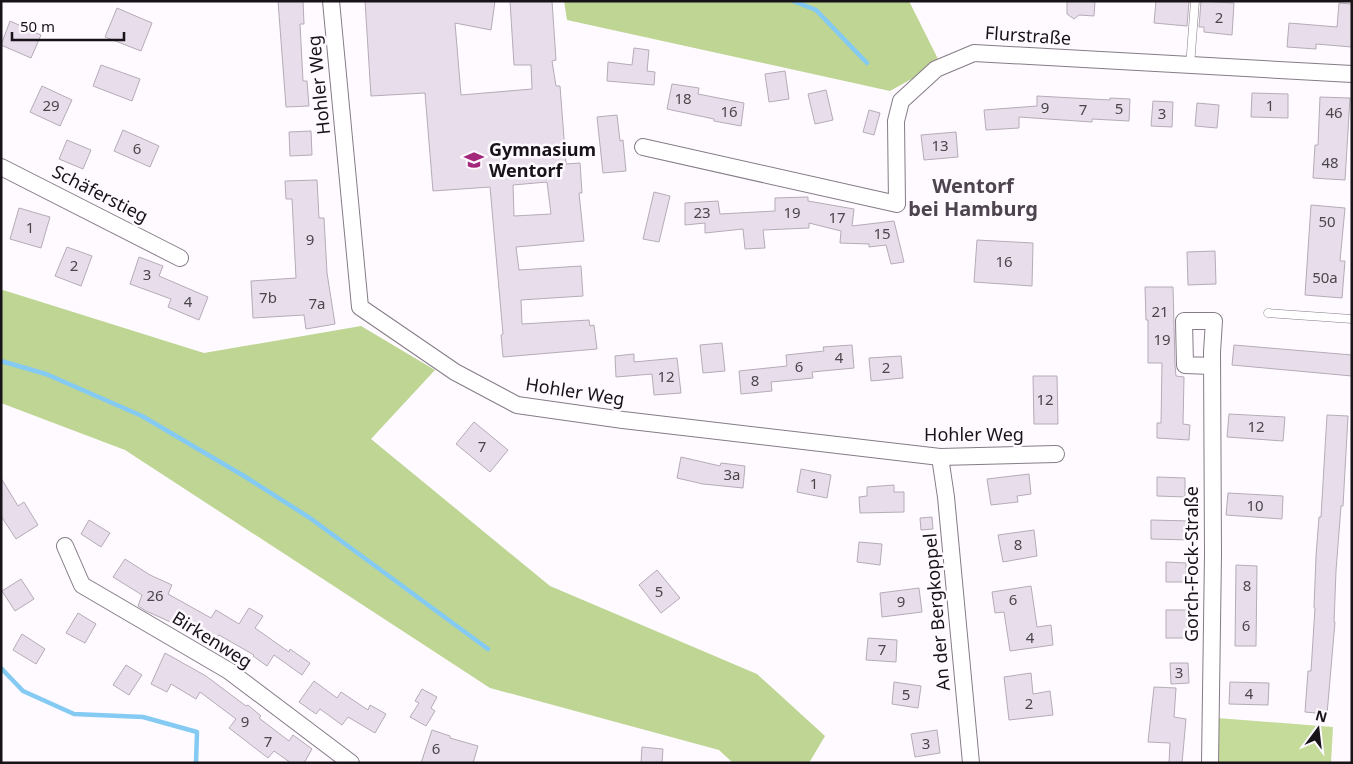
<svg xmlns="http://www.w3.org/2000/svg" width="1353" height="764" font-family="'Noto Sans',sans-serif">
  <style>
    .green { fill: #c4db99 }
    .forest { fill: #bed593 }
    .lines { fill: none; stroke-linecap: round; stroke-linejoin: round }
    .stream { stroke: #84caf3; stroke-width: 4.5 }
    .building { fill: #e8ddea; stroke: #b6abb8; fill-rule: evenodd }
    .lane-casing { stroke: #857b87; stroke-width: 9 }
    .street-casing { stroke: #857b87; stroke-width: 18 }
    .lane { stroke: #fff; stroke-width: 8 }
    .street { stroke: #fff; stroke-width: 16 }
    .labels { text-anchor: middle; stroke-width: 5; stroke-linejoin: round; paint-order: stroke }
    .number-label { font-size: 15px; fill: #4b464c }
    .street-label { font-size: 18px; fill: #171318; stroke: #fefaff }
    .poi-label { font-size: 18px; font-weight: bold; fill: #171318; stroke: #fefaff; text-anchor: start }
    .quarter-label { font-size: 20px; font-weight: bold; fill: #4d444f; stroke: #fefaff }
  </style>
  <rect width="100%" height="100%" fill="#fefaff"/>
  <!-- green -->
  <path class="green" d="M1217,718L1333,727L1331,763H1216Z"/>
  <!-- forest -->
  <g class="forest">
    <path d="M564,1H909L940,63L890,91L567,20Z"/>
    <path d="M3,290L204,353L361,326L435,370L371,439L550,586L757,674L825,736L809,763H733L719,750L490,688L125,450L1,403V292Z"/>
  </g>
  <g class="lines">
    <!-- stream -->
    <g class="stream">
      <path d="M793,1L816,10L867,63"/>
      <path d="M1,361L46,374L142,416L244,476L310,518L488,649"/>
      <path d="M1,668L23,691L74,714L143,717L197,732L196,763"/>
    </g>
  </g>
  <!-- building -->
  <g class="building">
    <path d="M278,1H303L304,24H300L303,81H307L309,106L286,107Z"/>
    <path d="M365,1H495L491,30L455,23L461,95L532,89L531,65H514L510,1H552L556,60L552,61L556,86H560L566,164L580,163L582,193H579L584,241L516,247L519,270L581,266L583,296L521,300L522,324L589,320L590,326L594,325L597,349L503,357L501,335L503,334L490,187L433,191L425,93L371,96ZM547,182L551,214L514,216L513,185Z"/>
    <path d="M1067,1H1095L1094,16L1079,15L1074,19L1067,14Z"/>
    <path d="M1156,1H1189L1187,26L1154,23Z"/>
    <path d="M1201,1L1234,3L1232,35L1204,32V27H1199Z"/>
    <path d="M1339,3L1352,4V47L1316,44V49L1287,47L1289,23L1337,27Z"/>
    <path d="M117,8L152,23L141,51L105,37Z"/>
    <path d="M10,21L41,35L31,58L1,45Z"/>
    <path d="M634,48L649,50L647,71L655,72L654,85L607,81L608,62L632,65Z"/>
    <path d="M101,65L140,79L132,101L93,86Z"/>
    <path d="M785,71L789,99L769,102L765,74Z"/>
    <path d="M672,84L699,88L698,94L744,103L741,126L714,121V119L667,109Z"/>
    <path d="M42,86L72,100L60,126L30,112Z"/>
    <path d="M826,90L833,120L815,124L808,94Z"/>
    <path d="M1252,93L1288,94V118L1251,117Z"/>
    <path d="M1037,96L1110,100V98L1130,99L1129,121L1092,119V122L1019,117V128L986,130L984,110L1037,106Z"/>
    <path d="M1320,97L1350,98L1345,180L1313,178L1315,145H1318Z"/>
    <path d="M1153,101L1173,102L1172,127L1151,126Z"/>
    <path d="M1197,103L1219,105L1217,128L1195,126Z"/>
    <path d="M869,110L880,113L874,135L863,132Z"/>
    <path d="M617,115L620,141L623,140L626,171L603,173L597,117Z"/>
    <path d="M123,130L159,146L150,167L114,151Z"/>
    <path d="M311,131L312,155L290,156L289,132Z"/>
    <path d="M956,132L958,157L924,160L921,135Z"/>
    <path d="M67,140L91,150L83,169L59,159Z"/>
    <path d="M317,180L319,218H324L327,273L335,324L306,329L304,315L253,318L251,281L296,278L292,199H286L285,181Z"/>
    <path d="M654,192L670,196L659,242L643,239Z"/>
    <path d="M808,197V201L854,209L852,226L894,221L904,262L891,264L886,245L869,247V244L840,243L841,231L809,223V228L763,230L765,248L745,249L743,229L705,233V223L685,225V203L718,201L720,214L775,211V198Z"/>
    <path d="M1311,205L1345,208L1340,261H1345L1342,298L1305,295Z"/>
    <path d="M19,208L50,217L41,248L10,239Z"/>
    <path d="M977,240L1033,243L1032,286L974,282Z"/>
    <path d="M67,247L92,256L81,286L55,276Z"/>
    <path d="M1215,251L1216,284L1188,285L1187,252Z"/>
    <path d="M139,257L163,266L159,276L208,297L199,320L168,307L171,299L130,284Z"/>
    <path d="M1145,287H1173L1175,365L1176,376L1184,377L1183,424L1190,425L1189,440L1157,438V423H1161L1162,363H1148V320H1146Z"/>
    <path d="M722,343L725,371L703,373L700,345Z"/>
    <path d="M852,345L854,368L812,372L813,378L771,382L772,391L741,394L739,371L787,366L786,355L824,351L823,347Z"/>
    <path d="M1234,345L1352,355V376L1232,365Z"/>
    <path d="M634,354V362L677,358L681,393L654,395L652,374L616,377L615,356Z"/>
    <path d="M901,356L903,378L871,381L869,358Z"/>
    <path d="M1033,376H1057L1058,424H1034Z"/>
    <path d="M1229,414L1285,417L1283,441L1227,437Z"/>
    <path d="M1327,415L1348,416L1343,506H1341L1336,571L1334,622H1335L1327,714L1305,712L1308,671H1311L1315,608H1314L1316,556L1319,517H1321Z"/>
    <path d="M474,422L508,450L490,472L456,444Z"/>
    <path d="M681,457L720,466L721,463L745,466L743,488L703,484L677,478Z"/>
    <path d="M801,469L831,475L827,498L797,492Z"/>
    <path d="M1029,474L1031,494L1017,496L1018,502L991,505L987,479Z"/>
    <path d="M1157,477L1185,478V497L1157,496Z"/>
    <path d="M1,478L18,506L24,502L38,525L16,539L1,516Z"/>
    <path d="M894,485V492H904V512L860,513L859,497L867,496V487Z"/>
    <path d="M1228,493L1283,496L1282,519L1226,515Z"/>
    <path d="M932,517L933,529L921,530L920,518Z"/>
    <path d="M89,520L110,533L101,547L81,534Z"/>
    <path d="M1151,520L1190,521V540L1151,539Z"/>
    <path d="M1034,530L1037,556L1003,562L998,535Z"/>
    <path d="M859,542L882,544L880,565L857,562Z"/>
    <path d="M125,559L150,575L172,585L168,594L211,618L216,610L239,624L249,608L263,616L255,628L289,652L290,649L310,663L302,675L274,655L267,666L253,656L254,655L219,635L214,642L186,625L184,628L146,611L138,606L142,595L113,577Z"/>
    <path d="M1166,562L1186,563V582H1166Z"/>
    <path d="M1236,565L1257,566L1256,646H1235Z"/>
    <path d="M657,570L680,598L661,613L639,585Z"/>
    <path d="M21,579L34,599L15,611L2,591Z"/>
    <path d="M1031,586L1037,627L1051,625L1053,645L1010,651L1004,612L995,613L992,592Z"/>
    <path d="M919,588L922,612L882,617L880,593Z"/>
    <rect x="1166" y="610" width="21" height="28"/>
    <path d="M78,613L96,624L85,643L66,633Z"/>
    <path d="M22,634L45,649L36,664L13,650Z"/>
    <path d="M868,638L897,640L896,662L866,660Z"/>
    <path d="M165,653L206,676L246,706L248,705L261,716L259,718L289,741L293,735L312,749L304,763H291L274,751L268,758L229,728L236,719L200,692L196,699L171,684L167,692L151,684Z"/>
    <path d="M1170,663H1188L1189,683L1171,684Z"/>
    <path d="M126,665L142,675L129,695L113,685Z"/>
    <path d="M1031,673L1033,694L1050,691L1053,715L1009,720L1004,677Z"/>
    <path d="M314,681L337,698L341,692L368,710L370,705L386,714L375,733L348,717L342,725L320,709L316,714L299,702Z"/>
    <path d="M894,682L921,686L918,708L892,704Z"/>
    <path d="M1230,682L1269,683L1268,705L1229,704Z"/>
    <path d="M1154,687L1176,688L1174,717L1186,719L1182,763H1169L1170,743L1148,742Z"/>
    <path d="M422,689L437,697L431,708L435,711L426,726L410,717L419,703L415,701Z"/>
    <path d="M432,730L450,736V738L478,746L473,763H421Z"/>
    <path d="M937,730L940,753L915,757L911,734Z"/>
    <path d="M642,747L663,749L662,763H641Z"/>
  </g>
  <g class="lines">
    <defs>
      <g id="lane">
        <path d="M1190,66L1195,1"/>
        <path d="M1268,313L1352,319"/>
      </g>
      <g id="street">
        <path d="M331,1L360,307L455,372L517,405L623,420L940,457L1056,454"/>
        <path d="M643,147L897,204L896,121L901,101L936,69L974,53L1352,74"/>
        <path d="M1,167L180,258"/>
        <path d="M940,457L946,497L971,763"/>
        <path d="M65,546L82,585L229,671L351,763"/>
        <path d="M1210,763L1213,554L1212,352L1214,321H1184L1185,365L1212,366"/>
      </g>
    </defs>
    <!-- lane casing -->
    <use href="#lane" class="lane-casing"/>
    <!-- street casing -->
    <use href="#street" class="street-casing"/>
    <!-- lane -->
    <use href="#lane" class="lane"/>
    <!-- street -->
    <use href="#street" class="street"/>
  </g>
  <!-- icons -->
  <defs>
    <symbol id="school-bare" viewBox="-9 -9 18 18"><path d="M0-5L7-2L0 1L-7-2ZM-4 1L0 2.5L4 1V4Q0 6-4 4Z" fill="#a3287c" stroke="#fefaff" stroke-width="2.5" paint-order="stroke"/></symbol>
  </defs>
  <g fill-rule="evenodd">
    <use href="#school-bare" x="460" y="146" width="28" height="28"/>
  </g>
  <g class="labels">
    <!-- number labels -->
    <g class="number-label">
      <text x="1219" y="23">2</text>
      <text x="683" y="104">18</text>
      <text x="51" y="111">29</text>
      <text x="1270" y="111">1</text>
      <text x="1045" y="113">9</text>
      <text x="1119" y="114">5</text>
      <text x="1083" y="115">7</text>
      <text x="729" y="117">16</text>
      <text x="1334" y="118">46</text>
      <text x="1162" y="119">3</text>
      <text x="940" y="151">13</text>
      <text x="137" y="154">6</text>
      <text x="1330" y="168">48</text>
      <text x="702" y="218">23</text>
      <text x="792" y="218">19</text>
      <text x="837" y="223">17</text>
      <text x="1327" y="227">50</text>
      <text x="30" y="233">1</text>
      <text x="882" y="239">15</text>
      <text x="310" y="245">9</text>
      <text x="1004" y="267">16</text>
      <text x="74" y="271">2</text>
      <text x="147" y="280">3</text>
      <text x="1325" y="283">50a</text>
      <text x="268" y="303">7b</text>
      <text x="188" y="307">4</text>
      <text x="317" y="309">7a</text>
      <text x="1160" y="317">21</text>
      <text x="1162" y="345">19</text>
      <text x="839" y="363">4</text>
      <text x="799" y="372">6</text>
      <text x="886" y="373">2</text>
      <text x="666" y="382">12</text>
      <text x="755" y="386">8</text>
      <text x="1045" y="405">12</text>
      <text x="1256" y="432">12</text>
      <text x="482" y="452">7</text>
      <text x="732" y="480">3a</text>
      <text x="814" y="489">1</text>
      <text x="1255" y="511">10</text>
      <text x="1018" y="550">8</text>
      <text x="1247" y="591">8</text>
      <text x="659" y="597">5</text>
      <text x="155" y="601">26</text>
      <text x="1013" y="605">6</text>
      <text x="901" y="607">9</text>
      <text x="1246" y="631">6</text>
      <text x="1030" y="643">4</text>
      <text x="882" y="655">7</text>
      <text x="1179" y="678">3</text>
      <text x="1249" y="699">4</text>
      <text x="906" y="700">5</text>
      <text x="1029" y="709">2</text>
      <text x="245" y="727">9</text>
      <text x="268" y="747">7</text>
      <text x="926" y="749">3</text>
      <text x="436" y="754">6</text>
    </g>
    <!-- street labels -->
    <g class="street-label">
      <text transform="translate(1028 36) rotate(4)" y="6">Flurstraße</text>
      <text transform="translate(319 85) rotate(-96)" y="6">Hohler Weg</text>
      <text transform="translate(100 194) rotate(27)" y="6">Schäferstieg</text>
      <text transform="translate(575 392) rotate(9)" y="6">Hohler Weg</text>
      <text x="974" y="441">Hohler Weg</text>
      <text transform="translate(1192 564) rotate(-90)" y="6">Gorch-Fock-Straße</text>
      <text transform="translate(937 612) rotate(-95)" y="6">An der Bergkoppel</text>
      <text transform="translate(212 640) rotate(32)" y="6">Birkenweg</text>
    </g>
    <!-- poi labels -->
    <g class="poi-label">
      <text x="489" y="156">Gymnasium<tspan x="489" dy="21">Wentorf</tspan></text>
    </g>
    <!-- quarter labels -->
    <g class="quarter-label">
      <text x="973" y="193">Wentorf<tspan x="973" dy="23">bei Hamburg</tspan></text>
    </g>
  </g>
  <!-- border -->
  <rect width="1353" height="764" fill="none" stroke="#171318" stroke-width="5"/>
  <!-- north arrow -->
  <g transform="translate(1318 729) rotate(15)" stroke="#fefaff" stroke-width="4" paint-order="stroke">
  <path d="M0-4L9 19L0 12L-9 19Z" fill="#171318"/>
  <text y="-8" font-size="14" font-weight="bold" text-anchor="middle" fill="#171318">N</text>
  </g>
  <!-- scale -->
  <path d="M12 32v8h112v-8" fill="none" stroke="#171318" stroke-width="2.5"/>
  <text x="20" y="32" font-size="15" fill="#171318" stroke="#fefaff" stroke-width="4" paint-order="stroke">50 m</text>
</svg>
